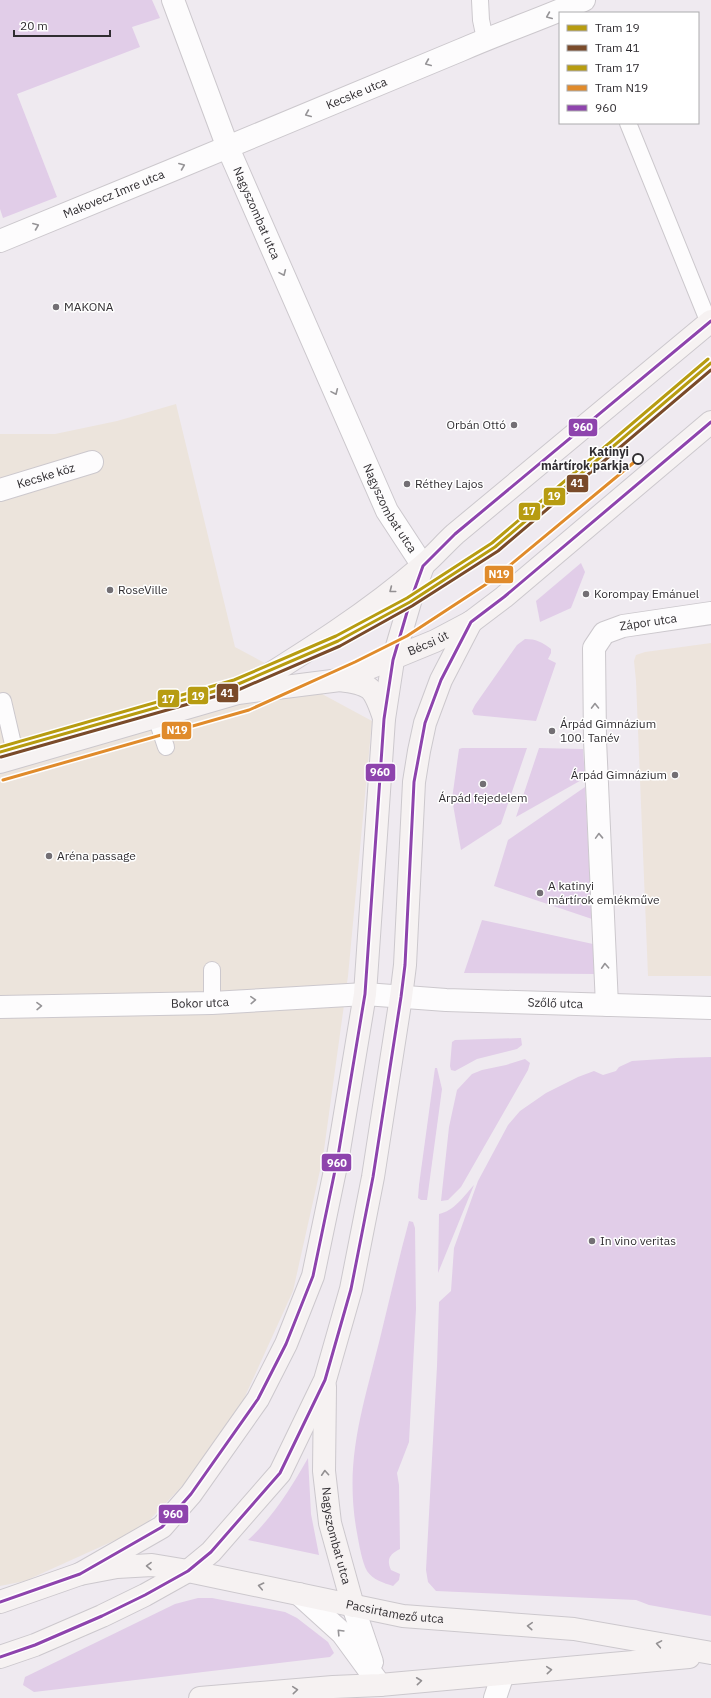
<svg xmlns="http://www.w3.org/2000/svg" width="711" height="1698" font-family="'IBM Plex Sans',sans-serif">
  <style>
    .commercial { fill: #ece4dc }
    .education { fill: #ede4dc }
    .green { fill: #e1cde8 }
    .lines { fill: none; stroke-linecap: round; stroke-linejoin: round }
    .lane-casing { stroke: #ccc8cd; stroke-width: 18 }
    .street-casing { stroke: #ccc8cd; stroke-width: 24 }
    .secondary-casing { stroke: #ccc8cd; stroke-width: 24 }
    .lane { stroke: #fdfcfd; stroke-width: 16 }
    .street { stroke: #fdfcfd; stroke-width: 22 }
    .secondary { stroke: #f6f2f2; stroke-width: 22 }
    .bus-1-casing { stroke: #fff; stroke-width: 6 }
    .bus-1 { stroke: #8e44ad; stroke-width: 3 }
    .tram-1-casing { stroke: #fff; stroke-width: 6 }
    .tram-2-casing { stroke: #fff; stroke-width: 6 }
    .tram-3-casing { stroke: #fff; stroke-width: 6 }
    .tram-4-casing { stroke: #fff; stroke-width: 6 }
    .tram-1 { stroke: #b79c11; stroke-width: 3 }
    .tram-2 { stroke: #7a4b2a; stroke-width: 3 }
    .tram-3 { stroke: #b79c11; stroke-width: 3 }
    .tram-4 { stroke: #e08b2b; stroke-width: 3 }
    .oneway { stroke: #969497 }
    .oneway2 { stroke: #939092 }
    .poi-dot { fill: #736f74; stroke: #fff; stroke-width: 1.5 }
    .stop-dot { fill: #fff; stroke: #302d31; stroke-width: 2 }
    .labels { text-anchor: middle; stroke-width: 3; stroke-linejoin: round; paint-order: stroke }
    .street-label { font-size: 12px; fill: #302d31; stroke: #fff }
    .poi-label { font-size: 12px; fill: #302d31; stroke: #fff; text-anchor: start }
    .stop-label { font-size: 12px; font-weight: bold; fill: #302d31; stroke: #fff; text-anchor: end }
    .line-badge { stroke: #fff; stroke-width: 1.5 }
    .badge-label { font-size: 11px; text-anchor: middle; font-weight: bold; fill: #fff }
  </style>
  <rect width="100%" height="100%" fill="#efeaf0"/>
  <!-- commercial -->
  <path class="commercial" d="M176,404L235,647L372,721L348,976L323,1157L293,1291L242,1403L206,1461L142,1528L25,1581L0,1586V434H55L117,421Z"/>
  <!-- education -->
  <path class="education" d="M711,643V976H648L636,681L634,661L636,655L645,652Z"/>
  <!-- green -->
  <g class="green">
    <path d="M0,0H152L160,18L132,27L140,47L17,94L57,197L3,218L0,209Z"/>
    <path d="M581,563L585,572L571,608L540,622L536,601Z"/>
    <path d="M525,639C536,639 542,642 551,649V653L548,659L556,663L536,721L474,715L472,711L475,705L517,645Z"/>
    <path d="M462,748H527L501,824L461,850L452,799L459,749Z"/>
    <path d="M539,748L583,749L585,778L516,817Z"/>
    <path d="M585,787L592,919L494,886L508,840Z"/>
    <path d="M482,920L593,944L594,974L464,973Z"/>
    <path d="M521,1038L522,1045L517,1049L477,1059L455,1071L451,1070L450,1066L452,1042L455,1040Z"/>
    <path d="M711,1057V1616L649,1605L636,1600L436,1591L428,1582L426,1570L437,1366L439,1302L451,1291L454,1248L478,1181L508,1125L520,1111L546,1093L578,1077L594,1071L603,1075L616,1071L619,1067L632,1061L677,1058Z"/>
    <path d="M525,1059L530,1063L528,1070L461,1187L448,1200L441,1201L449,1127L457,1090L472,1074L482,1070L506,1065Z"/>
    <path d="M435,1068H437L442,1089L427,1200H421L418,1198L419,1185Z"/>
    <path d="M474,1185L438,1273L439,1214C454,1211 464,1196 474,1185Z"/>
    <path d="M409,1221L413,1222L415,1228L416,1309L409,1442L397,1473L399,1485L400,1549C390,1554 386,1559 391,1570L400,1574L399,1580L393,1586C384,1583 373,1580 367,1571C362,1562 359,1544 357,1533C343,1458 365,1402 382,1330C391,1294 399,1257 409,1221Z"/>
    <path d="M308,1458L311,1514L319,1555L248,1540C273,1517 291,1488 308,1458Z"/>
    <path d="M198,1598H212L285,1612L297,1618L328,1642L334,1653L330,1657L34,1692L23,1685L25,1677L175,1604Z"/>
  </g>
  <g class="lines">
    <defs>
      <g id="lane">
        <path d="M480,0L481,20L485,39"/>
        <path d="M628,123L709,323"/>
        <path d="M3,701L16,757"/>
        <path d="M156,717L166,747"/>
        <path d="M212,970V1003"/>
      </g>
      <g id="street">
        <path id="s1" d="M173,0L228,148L387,511L423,566"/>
        <path id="s2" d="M0,241C154,178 307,114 461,50C502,32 544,18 584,0"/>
        <path id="s3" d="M0,490L92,462"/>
        <path id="s4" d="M607,1005L595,740L594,648L604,633L623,626L711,613"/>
        <path id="s5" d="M0,1007L212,1003L365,994L446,1000L711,1008"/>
        <path d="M299,1594L342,1633L380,1685"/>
        <path d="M353,1606L372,1662"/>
        <path d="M495,1698L503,1674"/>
      </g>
      <g id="secondary">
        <path d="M340,680C372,684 374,688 384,718"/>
        <path d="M246,689C307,651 368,613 422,566C434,556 444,544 455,534L711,321"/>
        <path id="s6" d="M0,762L238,693L340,680L435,641L471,622L504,597L711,422"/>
        <path id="s7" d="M325,1387L324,1471L330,1523L353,1606"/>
        <path d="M80,1574L162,1527L191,1494L258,1399L286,1344L313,1276L338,1156L365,994L384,719L393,660L410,602L423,566"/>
        <path id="s8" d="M0,1602L80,1574L117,1567L152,1565L188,1571L403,1616L574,1629L711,1653"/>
        <path d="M0,1657L35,1645L102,1616L145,1595L188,1571L211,1552L280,1473L325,1380L351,1289L373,1177L401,997L405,965L414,782L419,751L425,723L441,680L471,622"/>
        <path d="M200,1698L333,1687L380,1685L689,1657"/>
      </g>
    </defs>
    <!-- lane casing -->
    <use href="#lane" class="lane-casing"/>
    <!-- street casing -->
    <use href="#street" class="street-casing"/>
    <!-- secondary casing -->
    <use href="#secondary" class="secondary-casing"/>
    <!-- lane -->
    <use href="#lane" class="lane"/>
    <!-- street -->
    <use href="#street" class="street"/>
    <!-- secondary -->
    <use href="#secondary" class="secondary"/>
    <defs>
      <g id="bus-1">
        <path d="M0,1602L80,1574L162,1527L191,1494L258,1399L286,1344L313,1276L338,1156L365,994L384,719L393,660L410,602L423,566L455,534L711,321"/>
        <path d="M0,1657L35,1645L102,1616L145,1595L188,1571L211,1552L280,1473L325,1380L351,1289L373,1177L401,997L405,965L414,782L425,723L441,680L471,622L504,597L711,422"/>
      </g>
    </defs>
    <!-- bus-1 casing -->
    <use href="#bus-1" class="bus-1-casing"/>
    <!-- bus-1 -->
    <use href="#bus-1" class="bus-1"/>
    <defs>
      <path id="tram-1" d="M0,752L236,685L338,641L410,602L495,547L711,363"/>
      <path id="tram-2" d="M1,757L238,690L340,646L412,606L498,551L711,370"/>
      <path id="tram-3" d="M0,747L234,680L336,636L407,598L492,543L708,359"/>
      <path id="tram-4" d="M3,780L249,710L355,662L407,636L491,581L638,459"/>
    </defs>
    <!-- tram-1 casing -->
    <use href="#tram-1" class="tram-1-casing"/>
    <!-- tram-2 casing -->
    <use href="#tram-2" class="tram-2-casing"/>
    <!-- tram-3 casing -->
    <use href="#tram-3" class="tram-3-casing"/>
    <!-- tram-4 casing -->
    <use href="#tram-4" class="tram-4-casing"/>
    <!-- tram-1 -->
    <use href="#tram-1" class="tram-1"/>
    <!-- tram-2 -->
    <use href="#tram-2" class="tram-2"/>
    <!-- tram-3 -->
    <use href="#tram-3" class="tram-3"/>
    <!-- tram-4 -->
    <use href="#tram-4" class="tram-4"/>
  </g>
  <!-- one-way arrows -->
  <defs><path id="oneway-chevron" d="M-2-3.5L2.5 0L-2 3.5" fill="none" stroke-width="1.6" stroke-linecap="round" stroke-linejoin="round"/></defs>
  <g class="oneway">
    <use href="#oneway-chevron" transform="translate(549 16) rotate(157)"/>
    <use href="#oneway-chevron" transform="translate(428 63) rotate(157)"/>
    <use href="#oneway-chevron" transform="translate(308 114) rotate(157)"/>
    <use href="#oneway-chevron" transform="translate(182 166) rotate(-22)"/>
    <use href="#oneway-chevron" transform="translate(36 226) rotate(-22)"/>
    <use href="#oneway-chevron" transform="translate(283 273) rotate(66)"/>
    <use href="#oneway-chevron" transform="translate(335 392) rotate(66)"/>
    <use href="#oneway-chevron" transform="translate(595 706) rotate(-91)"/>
    <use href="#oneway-chevron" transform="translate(599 836) rotate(-92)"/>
    <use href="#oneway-chevron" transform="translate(605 966) rotate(-93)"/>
    <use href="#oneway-chevron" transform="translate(253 1000) rotate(-3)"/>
    <use href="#oneway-chevron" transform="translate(39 1006) rotate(-1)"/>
    <use href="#oneway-chevron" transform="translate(340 1632) rotate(-134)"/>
  </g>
  <g class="oneway2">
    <use href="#oneway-chevron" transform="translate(392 590) rotate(142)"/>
    <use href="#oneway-chevron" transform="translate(325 1473) rotate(-94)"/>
    <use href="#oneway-chevron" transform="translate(149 1566) rotate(-179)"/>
    <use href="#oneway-chevron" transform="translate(261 1586) rotate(-168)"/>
    <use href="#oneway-chevron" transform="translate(530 1626) rotate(-176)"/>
    <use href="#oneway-chevron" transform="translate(659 1644) rotate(-170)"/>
    <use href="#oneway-chevron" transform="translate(549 1670) rotate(-5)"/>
    <use href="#oneway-chevron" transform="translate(419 1681) rotate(-6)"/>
    <use href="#oneway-chevron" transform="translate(295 1690) rotate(-5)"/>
  </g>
  <!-- markers -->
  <g class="poi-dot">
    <circle cx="56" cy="307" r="4"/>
    <circle cx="514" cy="425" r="4"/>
    <circle cx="407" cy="484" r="4"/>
    <circle cx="110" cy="590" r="4"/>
    <circle cx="586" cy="594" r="4"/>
    <circle cx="552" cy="731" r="4"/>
    <circle cx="675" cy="775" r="4"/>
    <circle cx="483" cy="784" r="4"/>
    <circle cx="49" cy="856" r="4"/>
    <circle cx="540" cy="893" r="4"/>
    <circle cx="592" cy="1241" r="4"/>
  </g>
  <circle class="stop-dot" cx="638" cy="459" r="5"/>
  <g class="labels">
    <!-- street labels -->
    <g class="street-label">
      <text dy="4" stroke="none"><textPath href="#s2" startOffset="386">Kecske utca</textPath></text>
      <text dy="4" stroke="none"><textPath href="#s2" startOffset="123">Makovecz Imre utca</textPath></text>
      <text dy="4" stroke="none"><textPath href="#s1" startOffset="229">Nagyszombat utca</textPath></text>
      <text dy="4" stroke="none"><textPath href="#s3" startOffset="48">Kecske köz</textPath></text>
      <text dy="4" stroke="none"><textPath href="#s1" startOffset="553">Nagyszombat utca</textPath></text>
      <text dy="4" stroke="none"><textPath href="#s4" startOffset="421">Zápor utca</textPath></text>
      <text dy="4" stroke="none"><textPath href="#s6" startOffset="446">Bécsi út</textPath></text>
      <text dy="4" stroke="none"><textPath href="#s5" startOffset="200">Bokor utca</textPath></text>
      <text dy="4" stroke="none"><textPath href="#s5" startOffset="556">Szőlő utca</textPath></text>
      <text dy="4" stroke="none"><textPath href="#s7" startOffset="150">Nagyszombat utca</textPath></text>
      <text dy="4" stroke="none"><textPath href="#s8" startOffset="405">Pacsirtamező utca</textPath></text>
    </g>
    <!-- poi labels -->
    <g class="poi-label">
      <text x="64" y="311">MAKONA</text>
      <text x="506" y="429" text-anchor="end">Orbán Ottó</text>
      <text x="415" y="488">Réthey Lajos</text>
      <text x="118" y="594">RoseVille</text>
      <text x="594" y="598">Korompay Emánuel</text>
      <text x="560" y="728">Árpád Gimnázium<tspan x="560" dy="14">100. Tanév</tspan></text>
      <text x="667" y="779" text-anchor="end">Árpád Gimnázium</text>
      <text x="483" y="802" text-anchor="middle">Árpád fejedelem</text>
      <text x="57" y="860">Aréna passage</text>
      <text x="548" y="890">A katinyi<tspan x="548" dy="14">mártírok emlékműve</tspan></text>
      <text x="600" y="1245">In vino veritas</text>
    </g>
    <!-- stop labels -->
    <g class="stop-label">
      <text x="629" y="456">Katinyi<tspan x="629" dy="14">mártírok parkja</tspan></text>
    </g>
  </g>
  <g class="line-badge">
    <rect x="568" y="418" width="30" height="19" rx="4" fill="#8e44ad"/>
    <rect x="566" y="474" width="23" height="19" rx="4" fill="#7a4b2a"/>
    <rect x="543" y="487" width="23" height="19" rx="4" fill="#b79c11"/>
    <rect x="518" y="502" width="23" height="19" rx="4" fill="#b79c11"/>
    <rect x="484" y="565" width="30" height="19" rx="4" fill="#e08b2b"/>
    <rect x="216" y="683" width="23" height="20" rx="4" fill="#7a4b2a"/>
    <rect x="187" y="686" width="22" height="19" rx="4" fill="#b79c11"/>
    <rect x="157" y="689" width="23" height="19" rx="4" fill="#b79c11"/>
    <rect x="161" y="721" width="31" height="19" rx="4" fill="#e08b2b"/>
    <rect x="365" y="763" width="31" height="19" rx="4" fill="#8e44ad"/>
    <rect x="321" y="1153" width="31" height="19" rx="4" fill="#8e44ad"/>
    <rect x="158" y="1504" width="31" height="20" rx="4" fill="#8e44ad"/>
  </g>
  <g class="badge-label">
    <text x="583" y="431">960</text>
    <text x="577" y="487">41</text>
    <text x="554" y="500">19</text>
    <text x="529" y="515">17</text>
    <text x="499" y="578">N19</text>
    <text x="227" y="697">41</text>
    <text x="198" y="700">19</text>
    <text x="168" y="703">17</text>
    <text x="177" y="734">N19</text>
    <text x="380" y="776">960</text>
    <text x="337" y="1167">960</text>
    <text x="173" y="1518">960</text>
  </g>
  <!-- legend -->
  <rect x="559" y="12" width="140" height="112" fill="#ffffff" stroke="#acabad"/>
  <rect x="567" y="25" width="20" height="6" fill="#b79c11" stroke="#acabad"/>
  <text x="595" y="32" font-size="12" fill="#302d31">Tram 19</text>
  <rect x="567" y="45" width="20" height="6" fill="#7a4b2a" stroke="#acabad"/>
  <text x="595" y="52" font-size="12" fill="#302d31">Tram 41</text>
  <rect x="567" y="65" width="20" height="6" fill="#b79c11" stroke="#acabad"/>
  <text x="595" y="72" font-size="12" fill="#302d31">Tram 17</text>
  <rect x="567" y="85" width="20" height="6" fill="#e08b2b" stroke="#acabad"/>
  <text x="595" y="92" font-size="12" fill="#302d31">Tram N19</text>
  <rect x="567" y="105" width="20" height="6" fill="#8e44ad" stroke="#acabad"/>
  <text x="595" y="112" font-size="12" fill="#302d31">960</text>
  <!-- scale -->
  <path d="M14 30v6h96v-6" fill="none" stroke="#302d31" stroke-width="2"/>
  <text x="20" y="30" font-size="12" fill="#302d31" stroke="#ffffff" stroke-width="3" paint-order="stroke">20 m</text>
</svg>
